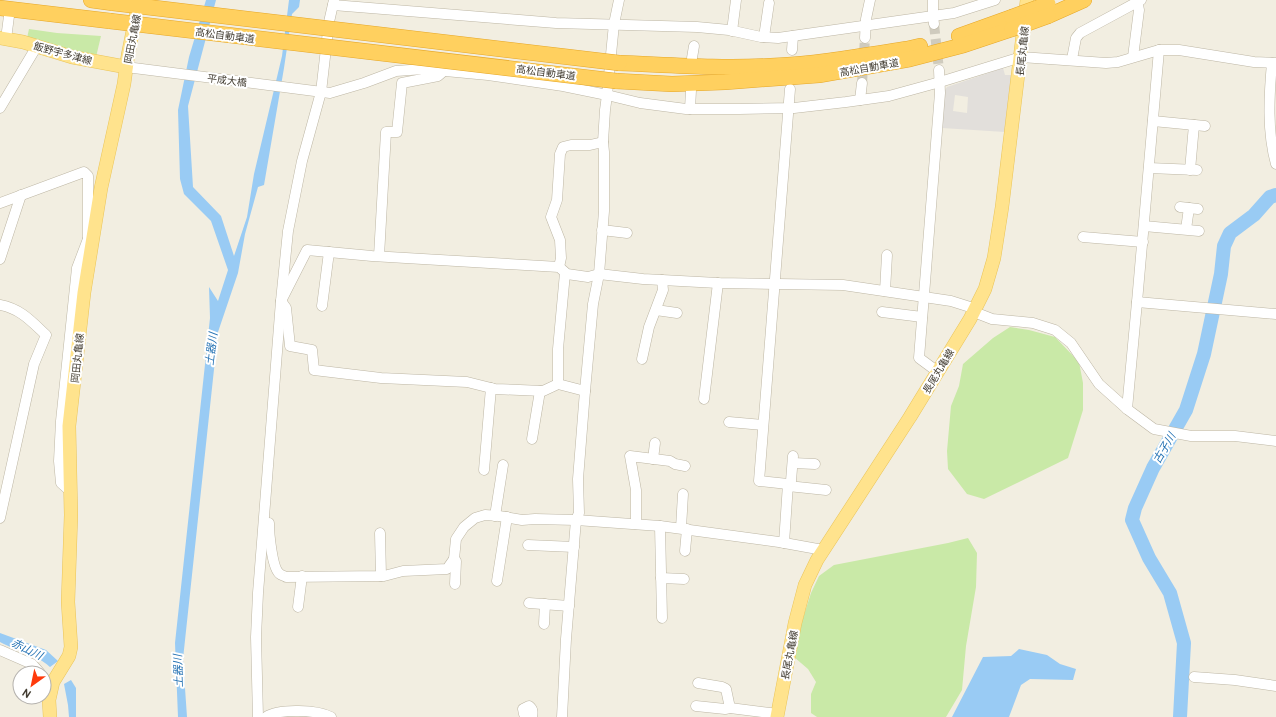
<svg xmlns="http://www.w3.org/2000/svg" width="1276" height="717" font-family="Overpass,'Noto Sans JP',sans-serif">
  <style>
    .green { fill: #c9e9a7 }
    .parking { fill: #e2dfdb; fill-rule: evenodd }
    .water { fill: #99cbf4 }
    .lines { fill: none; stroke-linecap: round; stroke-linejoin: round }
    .river { stroke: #99cbf4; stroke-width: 14 }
    .minor-tunnel { stroke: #cfcbbe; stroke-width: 10; stroke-dasharray: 10 5; stroke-linecap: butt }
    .minor-casing { stroke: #bdb6a4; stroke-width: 11 }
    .major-casing { stroke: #eac458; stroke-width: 14 }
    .highway-casing { stroke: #e6a728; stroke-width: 16 }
    .minor { stroke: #fff; stroke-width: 10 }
    .major { stroke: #ffe38d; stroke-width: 13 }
    .highway { stroke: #ffd05f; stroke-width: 15 }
    .highway-bridge-casing { stroke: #e6a728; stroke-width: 16; stroke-linecap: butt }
    .highway-bridge { stroke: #ffd05f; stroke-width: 15 }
    .labels { text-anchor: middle; stroke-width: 4; stroke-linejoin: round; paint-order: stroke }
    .street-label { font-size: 10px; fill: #433d32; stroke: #fff }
    .water-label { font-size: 11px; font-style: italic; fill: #2673b4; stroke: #fff }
  </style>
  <rect width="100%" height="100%" fill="#f2eee1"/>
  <!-- green -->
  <g class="green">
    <path d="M29,29L57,33L101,36L96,57L27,38Z"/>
    <path d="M1010,327L1029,330L1055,337L1079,362L1083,383V410L1068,458L984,499L967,494L948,469L947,451L951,406L959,386L963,364L993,338Z"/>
    <path d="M968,538L977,553L976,587L966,646L962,690L946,717H817L811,713V694L816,682L808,669L794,657L797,637L811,593L819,576L834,565L948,543Z"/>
  </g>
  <!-- parking -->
  <path class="parking" d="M1003,68L1005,75H1012L1005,132L942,128L944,92L947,87ZM955,95L968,97L967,113L953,111Z"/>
  <!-- water -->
  <g class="water">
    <path d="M206,0H216L188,106L193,187L221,216L234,256L247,217L254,174L282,56L289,0H300L299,7L292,14L284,68L264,185L258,187L245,234L238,273L218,332L183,659L187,717H178L175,643L210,318L209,287L218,301L228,270L211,221L184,194L180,179L178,110L189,57Z"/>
    <path d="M0,633L46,650L58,661L50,667C33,652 18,652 0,642Z"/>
    <path d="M1019,649L1047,655L1060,664L1076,669L1073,680L1030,679L1021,685L1009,717H952L983,657L1011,656Z"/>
    <path d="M71,680L76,688V717H69L68,705L64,684Z"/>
  </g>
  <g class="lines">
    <!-- river -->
    <path class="river" d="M1180,717L1184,643L1170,593L1149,558L1132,520L1135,508L1153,468L1186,410L1204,354L1221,274L1224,246L1230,233L1254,215L1270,197L1276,195"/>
    <!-- minor-tunnel -->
    <g class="minor-tunnel">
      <path d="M934,24L939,70"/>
      <path d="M862,83L865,38"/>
    </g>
    <defs>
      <g id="minor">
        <path d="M933,0V16L934,24"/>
        <path d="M333,5L556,23L697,27L729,30L761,37L778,38L954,13L995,0"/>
        <path d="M732,31L736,0"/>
        <path d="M764,37L769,3"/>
        <path d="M865,38L866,19L870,0"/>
        <path d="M6,39L9,16"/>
        <path d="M792,50L793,36"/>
        <path d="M1133,57L1139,10L1137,0"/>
        <path d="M692,58L694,46"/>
        <path d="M1072,59L1076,38L1080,33L1141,0"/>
        <path d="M1272,63C1269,96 1267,132 1276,164"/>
        <path d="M126,67L330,93L364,83L396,71L424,69L488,75L563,86L607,95L640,103L686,109H739L794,108L846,102L889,96L940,82L1021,57L1106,63L1118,62L1159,50H1179L1254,62L1276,63"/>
        <path d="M860,100L862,83"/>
        <path d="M0,108L37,46"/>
        <path d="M690,109L691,90"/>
        <path d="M1153,121L1205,126"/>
        <path d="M1149,168L1197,170"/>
        <path d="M1190,170L1194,125"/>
        <path d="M0,203L84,172L88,176V239L92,241"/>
        <path d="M1180,207L1198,209"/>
        <path d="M1144,226L1199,231"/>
        <path d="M1186,229L1189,208"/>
        <path d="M602,230L627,233"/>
        <path d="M1083,237L1143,242"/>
        <path d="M379,256L386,132H397L402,83L438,76L444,71"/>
        <path d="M0,259L21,195"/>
        <path d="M559,267L561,258L560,240L551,217L557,200L560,154L563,147L571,145H590L603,142"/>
        <path d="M885,291L887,255"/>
        <path d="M1137,302L1276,314"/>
        <path d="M0,305C21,309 31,321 46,335L34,364L0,518"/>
        <path d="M322,306L329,252"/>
        <path d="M656,310L677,313"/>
        <path d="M882,312L922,317"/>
        <path d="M642,359L649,327L663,290L662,280"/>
        <path d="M938,372L919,358L940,93L939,70"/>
        <path d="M558,384V349L565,273"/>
        <path d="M585,391L558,384L543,391L495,389L467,382L381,378L314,370L312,350L290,346L286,308L281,301L307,250L372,256L559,267L567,274L588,277L599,274L643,279L718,283L843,285L951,301L970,307L974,312L992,319L1033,323L1055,330L1071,343L1099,384L1127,409L1154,429L1191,436H1235L1276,441"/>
        <path d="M704,399L718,283"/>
        <path d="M1127,409L1137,302L1159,50"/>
        <path d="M729,422L763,425"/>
        <path d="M532,439L540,391"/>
        <path d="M653,459L655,443"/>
        <path d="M793,463L815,464"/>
        <path d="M484,470L491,388"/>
        <path d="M788,484L791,481L793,456"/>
        <path d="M788,486L826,490"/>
        <path d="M70,491L61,483L59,461L61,421L77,268L88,239"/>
        <path d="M495,516L503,465"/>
        <path d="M269,523C269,533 272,569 280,574C280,575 285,576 286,577L384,576L403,571L447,569L454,559L456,539L464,527L475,518L485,515L499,516L522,520L535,519L576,520L660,526L779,542L823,550"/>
        <path d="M636,524V490L630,456L670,461L675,464L685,466"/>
        <path d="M660,526L662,618"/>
        <path d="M681,528L683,494"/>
        <path d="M380,533L381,576"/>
        <path d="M784,543L788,484L759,481L790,89"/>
        <path d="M528,545L574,547"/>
        <path d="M685,551L687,529"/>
        <path d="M454,559L456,561L455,584"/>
        <path d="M661,578L684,579"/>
        <path d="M497,581L507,517"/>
        <path d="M529,603L569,606"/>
        <path d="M298,607L302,576"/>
        <path d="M544,624L545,604"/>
        <path d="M0,650L32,664L40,673"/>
        <path d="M1194,677L1235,680L1276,686"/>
        <path d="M698,683L722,687L726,689L730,708"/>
        <path d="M696,706L725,709L730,708L778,714"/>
        <path d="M258,717L256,637L258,593L281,301L288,231L302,161L321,92L329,22L334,0"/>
        <path d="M266,717C279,708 318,710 331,717"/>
        <path d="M527,717L524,714L523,709L529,706C533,709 533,712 532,717"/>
        <path d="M562,717L566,639L576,520L579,513L578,479L585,391L593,304L599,274L604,211V152L603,142L605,110L607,95L614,24L619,0"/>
      </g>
      <g id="major">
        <path d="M0,38L23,42L72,57L126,67"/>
        <path d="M50,717L49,700L53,682L69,656L71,647L68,602L71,515L69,426L84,293L101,188L124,84L128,55L139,0"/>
        <path d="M777,717L795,623L805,585L817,560L910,417L970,319L985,289L994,258L1002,207L1027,0"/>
      </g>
      <g id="highway">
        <path d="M91,0L113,3"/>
        <path d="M0,8L110,21"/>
        <path d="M1048,16L1084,0"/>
        <path d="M959,36L1012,17"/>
        <path d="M619,63C670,65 721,69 771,66C817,64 862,56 907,49L920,46"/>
        <path d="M616,81L672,84L725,82L819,75L910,59L964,45L1012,29"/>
      </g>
    </defs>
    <!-- minor casing -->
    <use href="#minor" class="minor-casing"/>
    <!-- major casing -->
    <use href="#major" class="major-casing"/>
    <!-- highway casing -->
    <use href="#highway" class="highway-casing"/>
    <!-- minor -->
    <use href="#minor" class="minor"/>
    <!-- major -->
    <use href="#major" class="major"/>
    <!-- highway -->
    <use href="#highway" class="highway"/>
    <defs>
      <g id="highway-bridge">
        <path d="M113,3L619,63"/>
        <path d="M1012,17L1048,4"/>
        <path d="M110,21L616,81"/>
        <path d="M1012,29L1048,16"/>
      </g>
    </defs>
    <!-- highway-bridge casing -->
    <use href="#highway-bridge" class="highway-bridge-casing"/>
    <!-- highway-bridge -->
    <use href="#highway-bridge" class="highway-bridge"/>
  </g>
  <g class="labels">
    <!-- street labels -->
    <g class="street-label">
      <text transform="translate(225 35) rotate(7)" y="4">高松自動車道</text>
      <text transform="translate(132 39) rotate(-79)" y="4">岡田丸亀線</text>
      <text transform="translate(1022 51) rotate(-84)" y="4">長尾丸亀線</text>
      <text transform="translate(63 53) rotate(15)" y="4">飯野宇多津線</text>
      <text transform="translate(869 67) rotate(-10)" y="4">高松自動車道</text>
      <text transform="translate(546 72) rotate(7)" y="4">高松自動車道</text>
      <text transform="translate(227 80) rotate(7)" y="4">平成大橋</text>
      <text transform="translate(77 358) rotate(-84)" y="4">岡田丸亀線</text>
      <text transform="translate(938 371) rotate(-59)" y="4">長尾丸亀線</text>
      <text transform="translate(789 655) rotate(-79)" y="4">長尾丸亀線</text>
    </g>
    <!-- water labels -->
    <g class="water-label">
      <text transform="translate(211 349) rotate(-83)" y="4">土器川</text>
      <text transform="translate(1164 448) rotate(-60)" y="4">古子川</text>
      <text transform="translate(27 649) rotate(26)" y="4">赤山川</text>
      <text transform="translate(178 671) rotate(-92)" y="4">土器川</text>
    </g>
  </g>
  <!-- north arrow -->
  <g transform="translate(32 685) rotate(213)"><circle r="19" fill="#ffffff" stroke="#b4b1ad"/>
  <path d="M0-3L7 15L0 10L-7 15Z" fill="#ff3a0b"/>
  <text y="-6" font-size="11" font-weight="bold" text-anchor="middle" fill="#433d32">N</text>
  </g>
</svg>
